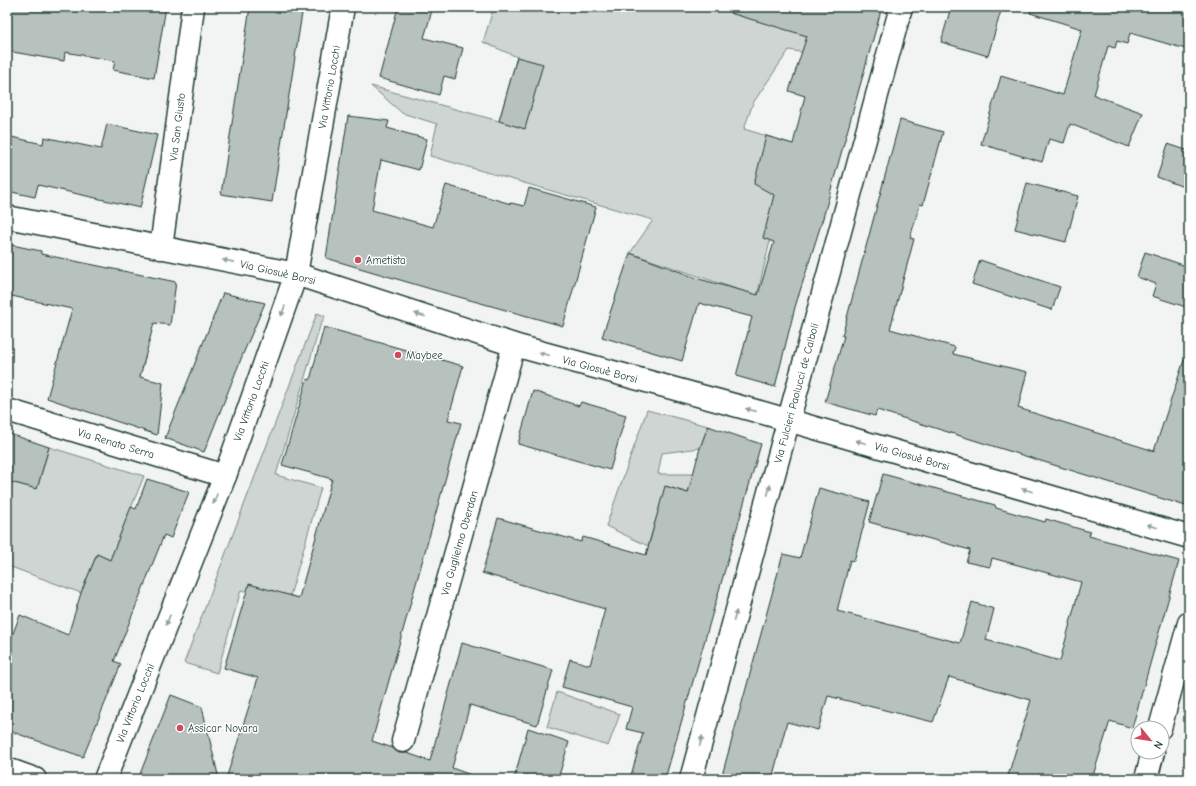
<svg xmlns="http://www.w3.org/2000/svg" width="1196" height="786" font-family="'Comic Neue',sans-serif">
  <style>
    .green { fill: #ced5d3; stroke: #768984 }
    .building { fill: #b7c1bd; stroke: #1f3d34 }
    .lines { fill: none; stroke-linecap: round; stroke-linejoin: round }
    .minor-casing { stroke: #1f3d34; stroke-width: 25 }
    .secondary-casing { stroke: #1f3d34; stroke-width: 25 }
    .minor { stroke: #fff; stroke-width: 22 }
    .secondary { stroke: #fff; stroke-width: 22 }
    .oneway { fill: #8f9e9a }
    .poi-dot { fill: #d1495b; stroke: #fff; stroke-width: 1.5 }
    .labels { text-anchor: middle; stroke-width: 3; stroke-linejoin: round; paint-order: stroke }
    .street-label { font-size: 11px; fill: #1f3d34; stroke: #fff }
    .poi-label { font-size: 11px; fill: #1f3d34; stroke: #fff; text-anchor: start }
  </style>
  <rect width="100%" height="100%" fill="#f2f3f3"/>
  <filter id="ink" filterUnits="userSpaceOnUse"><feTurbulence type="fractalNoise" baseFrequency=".025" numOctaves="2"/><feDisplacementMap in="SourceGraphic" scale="8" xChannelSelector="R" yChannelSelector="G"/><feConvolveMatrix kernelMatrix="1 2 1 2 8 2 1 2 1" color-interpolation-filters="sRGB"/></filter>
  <g filter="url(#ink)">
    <!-- green -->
    <g class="green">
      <path d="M494,7H830L817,55L789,50L753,103L744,129L793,144L757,296L630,253L653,220L430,156L437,124L402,113L371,86L499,121L517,57L483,42Z"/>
      <path d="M317,313L325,316L320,326L276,475L321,488L288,603L241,590L217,673L184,663Z"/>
      <path d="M647,410L708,426L700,448L662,453L658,474H693L688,493L666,486L648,546L606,526Z"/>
      <path d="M49,447L144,476L110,560L97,554L81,593L11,567L7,576V481L37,489Z"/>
      <path d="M557,692L620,714L608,746L547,727Z"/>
    </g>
    <!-- building -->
    <g class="building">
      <path d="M13,7H166L154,78L113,70L115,61L65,52L64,61L7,51V37Z"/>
      <path d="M250,7H303L272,202L221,194Z"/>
      <path d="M398,7H433L424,38L463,48L455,79L444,76L439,95L379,78Z"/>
      <path d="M731,7H882L823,218L795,307L775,387L736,376L752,317L699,303L682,361L602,337L630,253L699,279L758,295L774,242L763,238L774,195L754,184L766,136L793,144L805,96L789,91L807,36L730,13Z"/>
      <path d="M951,7H1002L988,56L941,42Z"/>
      <path d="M1031,7H1189V50L1130,33L1127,44L1117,41L1115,48L1108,46L1094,95L1143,113L1129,147L1070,124L1064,143L1049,139L1042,162L981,144L1001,76L1063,95L1082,29L1030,13Z"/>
      <path d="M517,57L543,64L525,129L499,121Z"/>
      <path d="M348,116L389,121L387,128L427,139L419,170L381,160L372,210L433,227L446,185L511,204V203L524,206L529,188L596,207L563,326L434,290L326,258Z"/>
      <path d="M900,120L943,132L923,205L920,204L910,238L914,239L890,329L955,347L953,354L1027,372L1018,408L1154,451L1184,360H1189V507L877,410L875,416L825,402L844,336H842Z"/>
      <path d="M107,124L157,135L140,208L38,185L35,197L7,191V136L43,144L44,137L101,149Z"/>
      <path d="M1168,144L1189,151V189L1157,177Z"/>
      <path d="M1027,183L1078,196L1066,242L1015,229Z"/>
      <path d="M7,244L41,251V254L176,282L170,325L154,323L140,377L163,383L157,435L47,398L72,309L7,295Z"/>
      <path d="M1145,252L1189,267V308L1152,296L1156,284L1137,277Z"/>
      <path d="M980,260L1060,287L1052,310L972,284Z"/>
      <path d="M223,293L265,303L243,354L204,452L165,438Z"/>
      <path d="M324,327L463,366L448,420L461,423L372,741L393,748L399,753H407L430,761L462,643L553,670L537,725L470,705L452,768L471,775L470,779H226L258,678L224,668L249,584L299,598L332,479L282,465L307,379L310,380Z"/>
      <path d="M533,391L579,406L581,402L626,415L610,470L518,444Z"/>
      <path d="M708,426L761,444L665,779H630L643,733L626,729L632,707L562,687L570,659L590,665L605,609L482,573L498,518L581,542L583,537L646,555L665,486L688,493L700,448Z"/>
      <path d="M7,433L49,447L37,489L7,481Z"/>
      <path d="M883,474L995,505L996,508L1045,522L1046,519L1090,532L1089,536L1179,561L1132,728L1110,721L1092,779H1007L1031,700L949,677L933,722L828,696L818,730L787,722L772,779H721L783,554L800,558L819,488L870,502L854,561L850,560L837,611L960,643L972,602L994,609L986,640L1060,661L1081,582L992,558L990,567L966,562L970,550L869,522Z"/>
      <path d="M147,479L189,492L171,538L164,535L114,661L121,664L83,757L7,730V649L20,615L68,635L81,593L97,554L110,560L131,507L136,509Z"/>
      <path d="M171,695L202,707L219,779H138Z"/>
      <path d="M528,728L569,742L558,779H514Z"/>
    </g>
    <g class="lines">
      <defs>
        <g id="minor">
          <path d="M7,217L296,274L514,345L767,414L1189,537"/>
          <path d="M161,248L193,7"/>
          <path d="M7,410L225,476"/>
          <path d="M1160,728L1189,623"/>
          <path d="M403,741L514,345"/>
          <path d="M105,779L225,476L296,274L343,7"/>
          <path d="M691,779L901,7"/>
          <path d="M1146,779L1153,752"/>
        </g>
        <path id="secondary" d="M7,769L35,779"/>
      </defs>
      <!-- minor casing -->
      <use href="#minor" class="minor-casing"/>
      <!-- secondary casing -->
      <use href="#secondary" class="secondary-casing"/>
      <!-- minor -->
      <use href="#minor" class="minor"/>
      <!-- secondary -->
      <use href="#secondary" class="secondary"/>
    </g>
    <!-- one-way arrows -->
    <defs><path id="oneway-solid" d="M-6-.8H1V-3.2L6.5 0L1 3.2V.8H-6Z"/></defs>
    <g class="oneway">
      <use href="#oneway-solid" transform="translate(228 261) rotate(-169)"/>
      <use href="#oneway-solid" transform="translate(283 311) rotate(110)"/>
      <use href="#oneway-solid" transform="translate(420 315) rotate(-162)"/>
      <use href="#oneway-solid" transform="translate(544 354) rotate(-165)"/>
      <use href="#oneway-solid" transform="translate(751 410) rotate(-165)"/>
      <use href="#oneway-solid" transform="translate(861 442) rotate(-164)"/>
      <use href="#oneway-solid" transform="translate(769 490) rotate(-75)"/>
      <use href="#oneway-solid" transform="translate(1027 490) rotate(-164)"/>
      <use href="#oneway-solid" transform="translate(215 499) rotate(112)"/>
      <use href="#oneway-solid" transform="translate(1152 526) rotate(-164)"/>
      <use href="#oneway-solid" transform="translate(735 616) rotate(-75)"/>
      <use href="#oneway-solid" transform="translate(168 620) rotate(112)"/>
      <use href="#oneway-solid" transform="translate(701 741) rotate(-75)"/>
    </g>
  </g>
  <!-- markers -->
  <g class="poi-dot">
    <circle cx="358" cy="260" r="4"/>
    <circle cx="398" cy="355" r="4"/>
    <circle cx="180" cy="728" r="4"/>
  </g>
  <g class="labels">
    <!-- street labels -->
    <g class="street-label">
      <text transform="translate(329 87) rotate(-80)" y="4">Via Vittorio Locchi</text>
      <text transform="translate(177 127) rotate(-83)" y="4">Via San Giusto</text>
      <text transform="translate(278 272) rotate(13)" y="4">Via Giosuè Borsi</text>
      <text transform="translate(600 369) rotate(15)" y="4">Via Giosuè Borsi</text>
      <text transform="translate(796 393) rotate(-75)" y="4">Via Fulcieri Paolucci de Calboli</text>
      <text transform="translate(251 401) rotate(-70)" y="4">Via Vittorio Locchi</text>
      <text transform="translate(116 443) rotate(17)" y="4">Via Renato Serra</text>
      <text transform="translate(912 456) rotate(16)" y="4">Via Giosuè Borsi</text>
      <text transform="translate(459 543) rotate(-74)" y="4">Via Guglielmo Oberdan</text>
      <text transform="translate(135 703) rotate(-68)" y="4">Via Vittorio Locchi</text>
    </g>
    <!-- poi labels -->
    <g class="poi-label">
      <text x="366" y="264">Ametista</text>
      <text x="406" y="359">Maybee</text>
      <text x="188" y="732">Assicar Novara</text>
    </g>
  </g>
  <!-- margin -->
  <rect width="1196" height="786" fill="none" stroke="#fff" stroke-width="24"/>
  <rect x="12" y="12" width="1172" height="762" fill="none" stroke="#1f3d34" stroke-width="1.5" filter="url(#ink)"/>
  <!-- north arrow -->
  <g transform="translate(1150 740) rotate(120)"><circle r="19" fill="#ffffff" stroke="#a5b1ae"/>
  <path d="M0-3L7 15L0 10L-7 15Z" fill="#d1495b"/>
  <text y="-6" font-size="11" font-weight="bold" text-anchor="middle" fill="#1f3d34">N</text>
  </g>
</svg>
